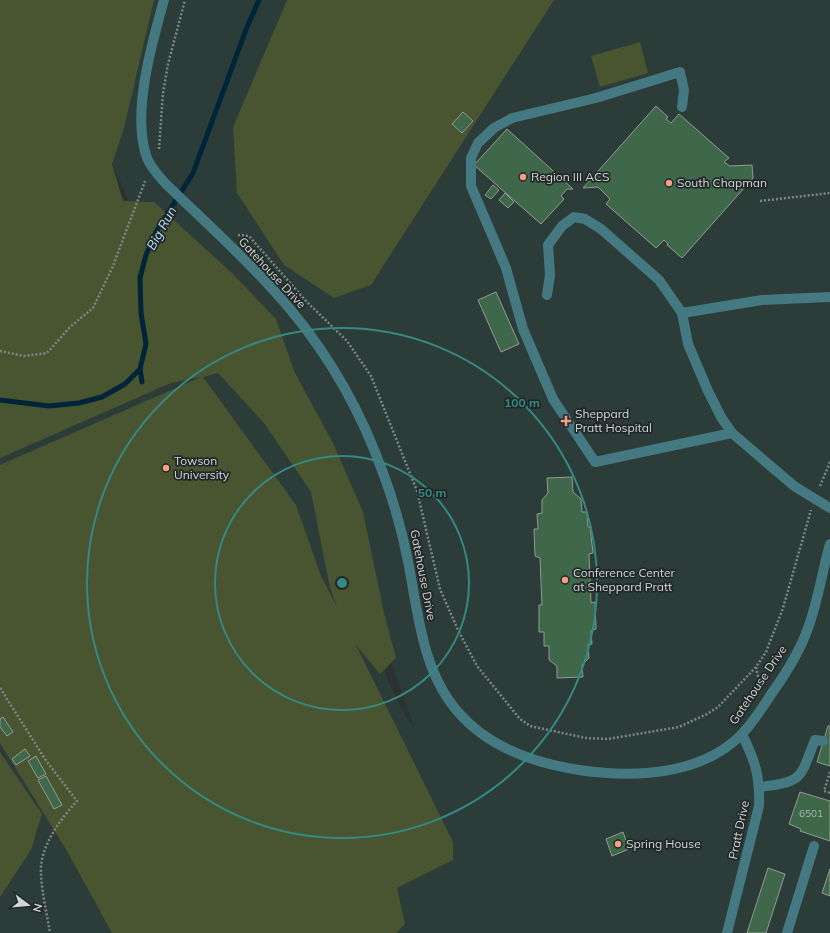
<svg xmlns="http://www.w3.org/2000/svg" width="830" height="933" font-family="Mulish,sans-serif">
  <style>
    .built { fill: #2c3c38; fill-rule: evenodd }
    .green { fill: #495430; fill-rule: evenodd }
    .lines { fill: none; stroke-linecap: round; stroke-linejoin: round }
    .stream { stroke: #002538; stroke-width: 5 }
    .building { fill: #3e6849; stroke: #949b95 }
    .path { stroke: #808685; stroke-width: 2.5; stroke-dasharray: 2 2; stroke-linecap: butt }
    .minor { stroke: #447981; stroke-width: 10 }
    .ring { fill: none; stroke: #368983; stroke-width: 2 }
    .poi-dot { fill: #f39f83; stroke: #212827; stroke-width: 1.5 }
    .labels { text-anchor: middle; stroke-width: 3.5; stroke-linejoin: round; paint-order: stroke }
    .number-label { font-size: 10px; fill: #acbab2 }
    .poi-label { font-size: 12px; fill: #d1d6d5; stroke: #212827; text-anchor: start }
    .street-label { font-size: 12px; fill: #d1d6d5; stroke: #212827 }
    .water-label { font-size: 13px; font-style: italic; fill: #b4e0fb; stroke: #212827 }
    .centre { fill: #368983; stroke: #212827; stroke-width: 2 }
    .ring-label { font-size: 12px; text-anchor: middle; font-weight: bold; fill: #368983; stroke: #212827; stroke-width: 3.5; stroke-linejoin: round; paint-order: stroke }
  </style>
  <rect width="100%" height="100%" fill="#2b3231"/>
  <!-- built -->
  <path class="built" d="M0,0H830V933H0ZM102,141L134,213V214L118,190ZM371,603L414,728L404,713L387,679L378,644Z"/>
  <!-- green -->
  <g class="green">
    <path d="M0,0H154L124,128L112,164L123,201L154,202L232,273L276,319L295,373L333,443L363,512L384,613L396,658L380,674L356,645L453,842V860L397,888L405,924L396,933H112L67,851L0,743V465L201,377L171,383L0,458ZM218,373L264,423L311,492L330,588L337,607L321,576L296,505L203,377Z"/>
    <path d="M287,0H554L371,285L334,298L284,265L237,193L233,127Z"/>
    <path d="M640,42L648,73L600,87L591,56Z"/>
    <path d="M0,752L42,814L31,850L0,897Z"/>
  </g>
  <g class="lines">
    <!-- stream -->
    <g class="stream">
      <path d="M140,369L142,382"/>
      <path d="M0,400L49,406L79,403L102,397L125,384L140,369L146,344L141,313L140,278L146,255L156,232L193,173L247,27L259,0"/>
    </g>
  </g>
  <!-- building -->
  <g class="building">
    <path d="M656,106L668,117L666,119L671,123L679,114L729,158L724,162L730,166L752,165L753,178L682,258L667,245L668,244L664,240L656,248L606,204L610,199L598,187L583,188Z"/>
    <path d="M463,112L473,121L462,133L452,124Z"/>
    <path d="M507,129L573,189H567L561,196L564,199L541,224L474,165Z"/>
    <path d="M493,185L499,190L491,199L485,195Z"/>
    <path d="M505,193L514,202L508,208L499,200Z"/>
    <path d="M496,292L519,344L501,352L478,300Z"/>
    <path d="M572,477L573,492L581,499L582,512H587L588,527H590L593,553L589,554L591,603L595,602L596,629L591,631L592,644L588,645L589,658L582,665L583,677L557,678V666L549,660V646H544V632H539V605H542L540,558L535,556L534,529H538L537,514L542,513V500L548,493L547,478Z"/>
    <path d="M3,717L13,732L7,736L0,727V719Z"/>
    <path d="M828,726H830V766L817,762Z"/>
    <path d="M25,749L30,756L16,765L12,759Z"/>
    <path d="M36,756L46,774L38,778L28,761Z"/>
    <path d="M46,776L62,805L54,809L38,780Z"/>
    <path d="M800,792L830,801V841L800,831L801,829L789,824Z"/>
    <path d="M623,832L629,849L612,856L606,839Z"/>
    <path d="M768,868L785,874L766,933H747Z"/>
    <path d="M830,869V896L822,893Z"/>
  </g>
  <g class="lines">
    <!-- path -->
    <g class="path">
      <path d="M159,149L163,93L168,64L185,0"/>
      <path d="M760,201L830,193"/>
      <path d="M238,235L249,236L305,300L347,341L371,376L417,491L440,589L458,630L477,666L520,719L530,726L586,738L608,739L679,727L707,714L718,707L756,667L766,652L783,608L811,510"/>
      <path d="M0,351L24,356L47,353L70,327L93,308L113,266L145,181"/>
      <path d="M820,486L830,462"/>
      <path d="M756,667L760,686"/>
      <path d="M0,688L47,762L77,801C60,820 39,847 41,874C42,894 47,914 50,933"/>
      <path d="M830,772L824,791L830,793"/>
    </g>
    <!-- minor -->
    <g class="minor">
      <path d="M164,0C152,43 131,114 147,158C151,168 158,175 165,183C207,224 252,264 290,309C330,357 362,414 383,473C394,502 402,531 408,561C418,612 422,671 458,712C489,748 534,763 579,770C633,778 701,776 742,734C753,722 763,707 772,693C787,672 800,651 808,628C818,601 822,572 830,544"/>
      <path d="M682,107L684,90L680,72L596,98L512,118L494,128L478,143L471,158V186L506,268L523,329L553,399L595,462L732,433"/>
      <path d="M547,295L550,275L548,245L562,226L574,217L585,219L601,229L659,280L682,313L688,344L708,391L721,417L732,433L794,486L830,508"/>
      <path d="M682,313L762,300L830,297"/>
      <path d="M760,787C804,781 799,780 815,740L823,741"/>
      <path d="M727,933L759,806C760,775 755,761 742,734"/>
      <path d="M787,933L814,846"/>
    </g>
  </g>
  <!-- distance rings -->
  <g class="ring">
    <circle cx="342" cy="583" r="127"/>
    <circle cx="342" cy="583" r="255"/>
  </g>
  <!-- markers -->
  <g class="poi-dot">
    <circle cx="523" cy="177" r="4"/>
    <circle cx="669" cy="183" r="4"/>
    <path d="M564 415h4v4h4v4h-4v4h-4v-4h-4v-4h4z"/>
    <circle cx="166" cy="468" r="4"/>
    <circle cx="565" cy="580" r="4"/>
    <circle cx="618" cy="844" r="4"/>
  </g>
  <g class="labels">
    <!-- number labels -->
    <g class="number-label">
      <text x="811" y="817">6501</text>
    </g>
    <!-- poi labels -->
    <g class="poi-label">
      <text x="531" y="181">Region III ACS</text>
      <text x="677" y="187">South Chapman</text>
      <text x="575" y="418">Sheppard<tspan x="575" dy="14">Pratt Hospital</tspan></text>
      <text x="174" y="465">Towson<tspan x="174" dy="14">University</tspan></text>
      <text x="573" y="577">Conference Center<tspan x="573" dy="14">at Sheppard Pratt</tspan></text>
      <text x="626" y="848">Spring House</text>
    </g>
    <!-- street labels -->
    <g class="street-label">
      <text transform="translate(272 273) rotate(47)" y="4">Gatehouse Drive</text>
      <text transform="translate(423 575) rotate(79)" y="4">Gatehouse Drive</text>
      <text transform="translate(758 685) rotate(-56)" y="4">Gatehouse Drive</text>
      <text transform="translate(739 830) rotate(-78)" y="4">Pratt Drive</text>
    </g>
    <!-- water labels -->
    <g class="water-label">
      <text transform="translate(161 228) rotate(-61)" y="5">Big Run</text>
    </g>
  </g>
  <circle cx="342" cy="583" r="6" class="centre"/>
  <g class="ring-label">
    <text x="522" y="407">100 m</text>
    <text x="432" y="497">50 m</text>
  </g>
  <!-- north arrow -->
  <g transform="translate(28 905) rotate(106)" stroke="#212827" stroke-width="3" paint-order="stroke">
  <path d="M0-3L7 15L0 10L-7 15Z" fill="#d1d6d5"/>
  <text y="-6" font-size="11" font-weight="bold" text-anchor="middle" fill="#d1d6d5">N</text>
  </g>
</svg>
